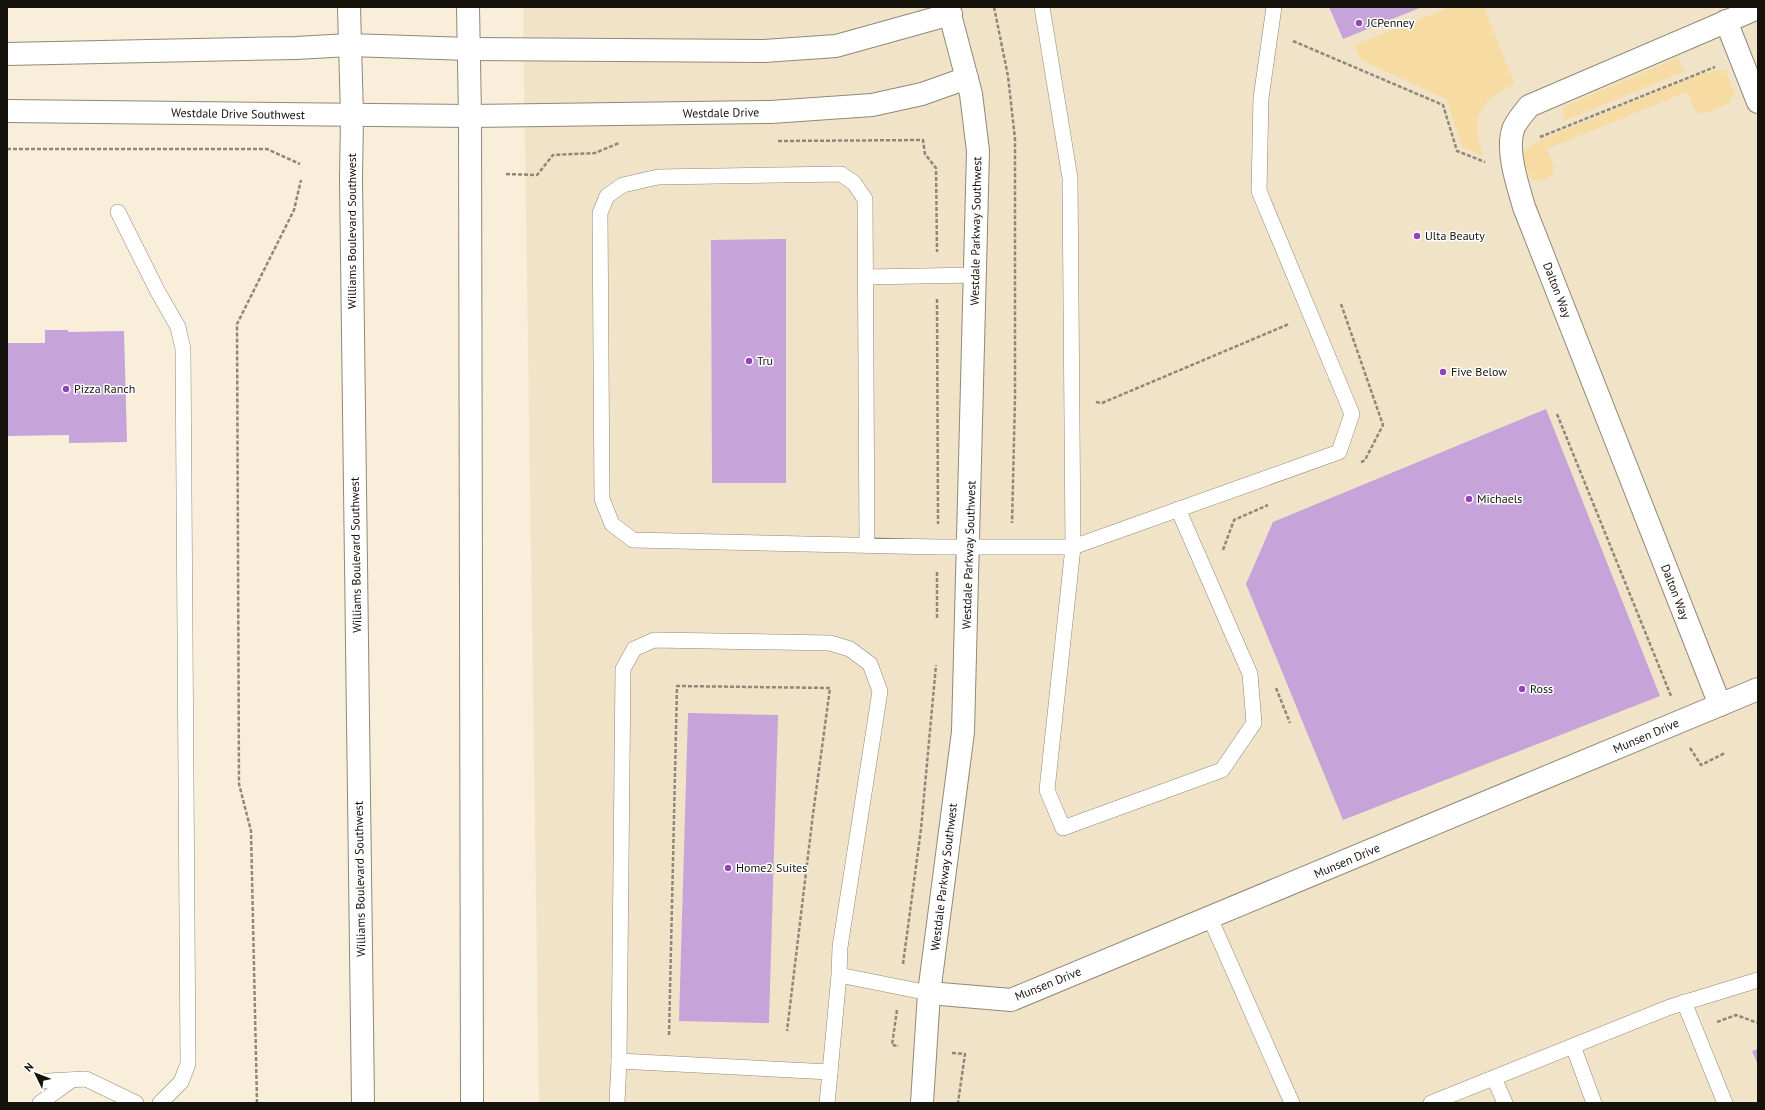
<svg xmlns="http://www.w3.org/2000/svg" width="1765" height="1110" font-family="'PT Sans',sans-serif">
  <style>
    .built { fill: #f0e3c8 }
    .green { fill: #f6dba3 }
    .building { fill: #c6a3d9 }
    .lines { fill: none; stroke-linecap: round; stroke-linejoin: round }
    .service-casing { stroke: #918876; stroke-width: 16 }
    .minor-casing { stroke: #918876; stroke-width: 24 }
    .tertiary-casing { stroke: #918876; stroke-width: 24 }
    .primary-casing { stroke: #918876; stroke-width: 24 }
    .path { stroke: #8f887a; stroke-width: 2.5; stroke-dasharray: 4 2; stroke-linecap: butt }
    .service { stroke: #fff; stroke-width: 15 }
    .minor { stroke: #fff; stroke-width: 22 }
    .tertiary { stroke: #fff; stroke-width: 22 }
    .primary { stroke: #fff; stroke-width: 22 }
    .poi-dot { fill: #9145b6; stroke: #fff; stroke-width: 1.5 }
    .labels { text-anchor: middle; stroke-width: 3; stroke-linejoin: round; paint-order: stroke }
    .poi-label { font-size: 12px; fill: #15120b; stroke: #fff; text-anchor: start }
    .street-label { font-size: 12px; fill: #15120b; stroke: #fff }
  </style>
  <rect width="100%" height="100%" fill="#f8eeda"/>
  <!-- built -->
  <path class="built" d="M523,7H1758V1103H539Z"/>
  <!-- green -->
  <g class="green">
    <path d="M1451,7H1484L1515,84C1498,91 1478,104 1477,125C1477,135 1481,146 1483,156L1462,147L1446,99L1361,60L1354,45Z"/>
    <path d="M1677,58L1685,71L1564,121L1563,107Z"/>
    <path d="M1725,69L1734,93L1729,103C1722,106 1704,117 1697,112C1692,108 1690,98 1687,92L1547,149C1550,160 1561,173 1546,179C1540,181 1537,181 1531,179L1523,159V152L1542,139L1701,74Z"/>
  </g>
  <!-- building -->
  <g class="building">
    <path d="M1329,7H1422L1343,39Z"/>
    <path d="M786,239V483H712L711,240Z"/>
    <path d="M45,330H68V332L124,331L127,442L69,443V435L7,436V343H45Z"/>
    <path d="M1546,409L1660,696L1343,820L1246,584L1273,522Z"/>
    <path d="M688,713L778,715L769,1023L679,1021Z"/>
    <path d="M1758,1049V1065L1752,1051Z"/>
  </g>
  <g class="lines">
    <defs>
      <g id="service">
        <path d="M1042,7L1070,178L1073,547L1047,790L1063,828L1222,770L1254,723L1250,674L1178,509"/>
        <path d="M118,212L158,292L178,327L183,349L188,1064L181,1082L160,1103"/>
        <path d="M866,277L976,275"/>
        <path d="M867,545L865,199L854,183L841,174L658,177L623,185L607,196L600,213L602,499L612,524L633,540L937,547H1073L1339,452L1352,414L1259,191L1261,98L1274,7"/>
        <path d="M1210,918L1292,1103"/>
        <path d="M839,975L830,1072L619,1061L623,669L634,649L654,640L830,643L850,649L870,664L880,691L840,947L839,975L929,993"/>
        <path d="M1684,1002L1725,1103"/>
        <path d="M1573,1046L1594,1103"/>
        <path d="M1494,1078L1505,1103"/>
        <path d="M47,1081L86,1079L136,1103"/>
        <path d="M40,1103L72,1080"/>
        <path d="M617,1103L619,1061"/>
        <path d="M827,1103L830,1072"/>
        <path d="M1431,1103L1670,1007L1758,980"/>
      </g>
      <g id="minor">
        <path d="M1726,21L1758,102"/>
        <path d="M469,49L764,51L836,46L951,14"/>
        <path d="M470,116L771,112L872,105L922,94L967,78"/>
        <path d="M1720,705L1524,207C1518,186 1506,151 1513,130C1515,122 1524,113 1529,106L1758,8"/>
        <path d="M929,993L1011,1000L1758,689"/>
        <path d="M922,1103L929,993L963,732L978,151L971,94L948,7"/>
      </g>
      <g id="tertiary">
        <path d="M7,54L296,48L349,45L469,49"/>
        <path d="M7,111L470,116"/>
      </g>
      <g id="primary">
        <path d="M349,7L352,116L351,179L363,1103"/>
        <path d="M468,7L470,116L472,1103"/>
      </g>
    </defs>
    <!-- service casing -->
    <use href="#service" class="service-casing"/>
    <!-- minor casing -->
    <use href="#minor" class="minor-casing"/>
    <!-- tertiary casing -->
    <use href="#tertiary" class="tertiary-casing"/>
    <!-- primary casing -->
    <use href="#primary" class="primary-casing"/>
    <!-- path -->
    <g class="path">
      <path d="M994,7L1008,76L1015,139V399L1012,523"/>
      <path d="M1293,41L1443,105L1457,151L1485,162"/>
      <path d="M1540,137L1715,67"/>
      <path d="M778,141L923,140L925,154L936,168L937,252"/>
      <path d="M7,149H267L300,164"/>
      <path d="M506,174L537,175L553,155L595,153L619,143"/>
      <path d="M937,299L938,524"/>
      <path d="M1341,304L1383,425L1365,460L1360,463"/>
      <path d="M1096,402L1102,403L1289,324"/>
      <path d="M1557,414L1671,696"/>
      <path d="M1223,550L1234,520L1268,505"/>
      <path d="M937,618V571"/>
      <path d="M1276,688L1290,723"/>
      <path d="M1690,748L1701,765L1725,753"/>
      <path d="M903,964L921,829L936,665"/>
      <path d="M897,1010L892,1045L899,1046"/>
      <path d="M1717,1022L1736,1015L1758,1023"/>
      <path d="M669,1035L677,686L830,688L813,814L787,1031"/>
      <path d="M952,1053L965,1054L958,1103"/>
      <path d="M257,1103L251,831L239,784L237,324L294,210L301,180"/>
    </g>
    <!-- service -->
    <use href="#service" class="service"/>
    <!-- minor -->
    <use href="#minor" class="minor"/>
    <!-- tertiary -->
    <use href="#tertiary" class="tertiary"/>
    <!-- primary -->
    <use href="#primary" class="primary"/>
  </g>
  <!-- markers -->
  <g class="poi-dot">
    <circle cx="1359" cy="23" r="4"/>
    <circle cx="1417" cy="236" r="4"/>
    <circle cx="749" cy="361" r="4"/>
    <circle cx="1443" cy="372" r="4"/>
    <circle cx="66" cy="389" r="4"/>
    <circle cx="1469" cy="499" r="4"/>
    <circle cx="1522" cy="689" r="4"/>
    <circle cx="728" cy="868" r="4"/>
  </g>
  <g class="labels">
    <!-- poi labels -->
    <g class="poi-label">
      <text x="1367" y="27">JCPenney</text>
      <text x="1425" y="240">Ulta Beauty</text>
      <text x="757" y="365">Tru</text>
      <text x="1451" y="376">Five Below</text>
      <text x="74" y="393">Pizza Ranch</text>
      <text x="1477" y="503">Michaels</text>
      <text x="1530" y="693">Ross</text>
      <text x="736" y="872">Home2 Suites</text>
    </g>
    <!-- street labels -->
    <g class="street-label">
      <text transform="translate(721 113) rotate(-1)" y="4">Westdale Drive</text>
      <text transform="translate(238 114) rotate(1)" y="4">Westdale Drive Southwest</text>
      <text transform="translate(352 231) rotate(-90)" y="4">Williams Boulevard Southwest</text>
      <text transform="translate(976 231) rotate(-89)" y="4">Westdale Parkway Southwest</text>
      <text transform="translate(1557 290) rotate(69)" y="4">Dalton Way</text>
      <text transform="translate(356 555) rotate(-91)" y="4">Williams Boulevard Southwest</text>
      <text transform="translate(969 555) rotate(-88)" y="4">Westdale Parkway Southwest</text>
      <text transform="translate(1675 592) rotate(69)" y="4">Dalton Way</text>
      <text transform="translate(1646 736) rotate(-23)" y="4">Munsen Drive</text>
      <text transform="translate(1347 861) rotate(-23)" y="4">Munsen Drive</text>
      <text transform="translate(944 877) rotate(-83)" y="4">Westdale Parkway Southwest</text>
      <text transform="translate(360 879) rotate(-91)" y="4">Williams Boulevard Southwest</text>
      <text transform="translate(1048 984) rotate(-22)" y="4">Munsen Drive</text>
    </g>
  </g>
  <!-- border -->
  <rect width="1765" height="1110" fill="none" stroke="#15120b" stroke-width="16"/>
  <!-- north arrow -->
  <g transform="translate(36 1074) rotate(313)" stroke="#ffffff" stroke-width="3" paint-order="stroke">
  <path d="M0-3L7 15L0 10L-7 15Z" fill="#15120b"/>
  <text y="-6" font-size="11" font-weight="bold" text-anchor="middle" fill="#15120b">N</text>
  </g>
</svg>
